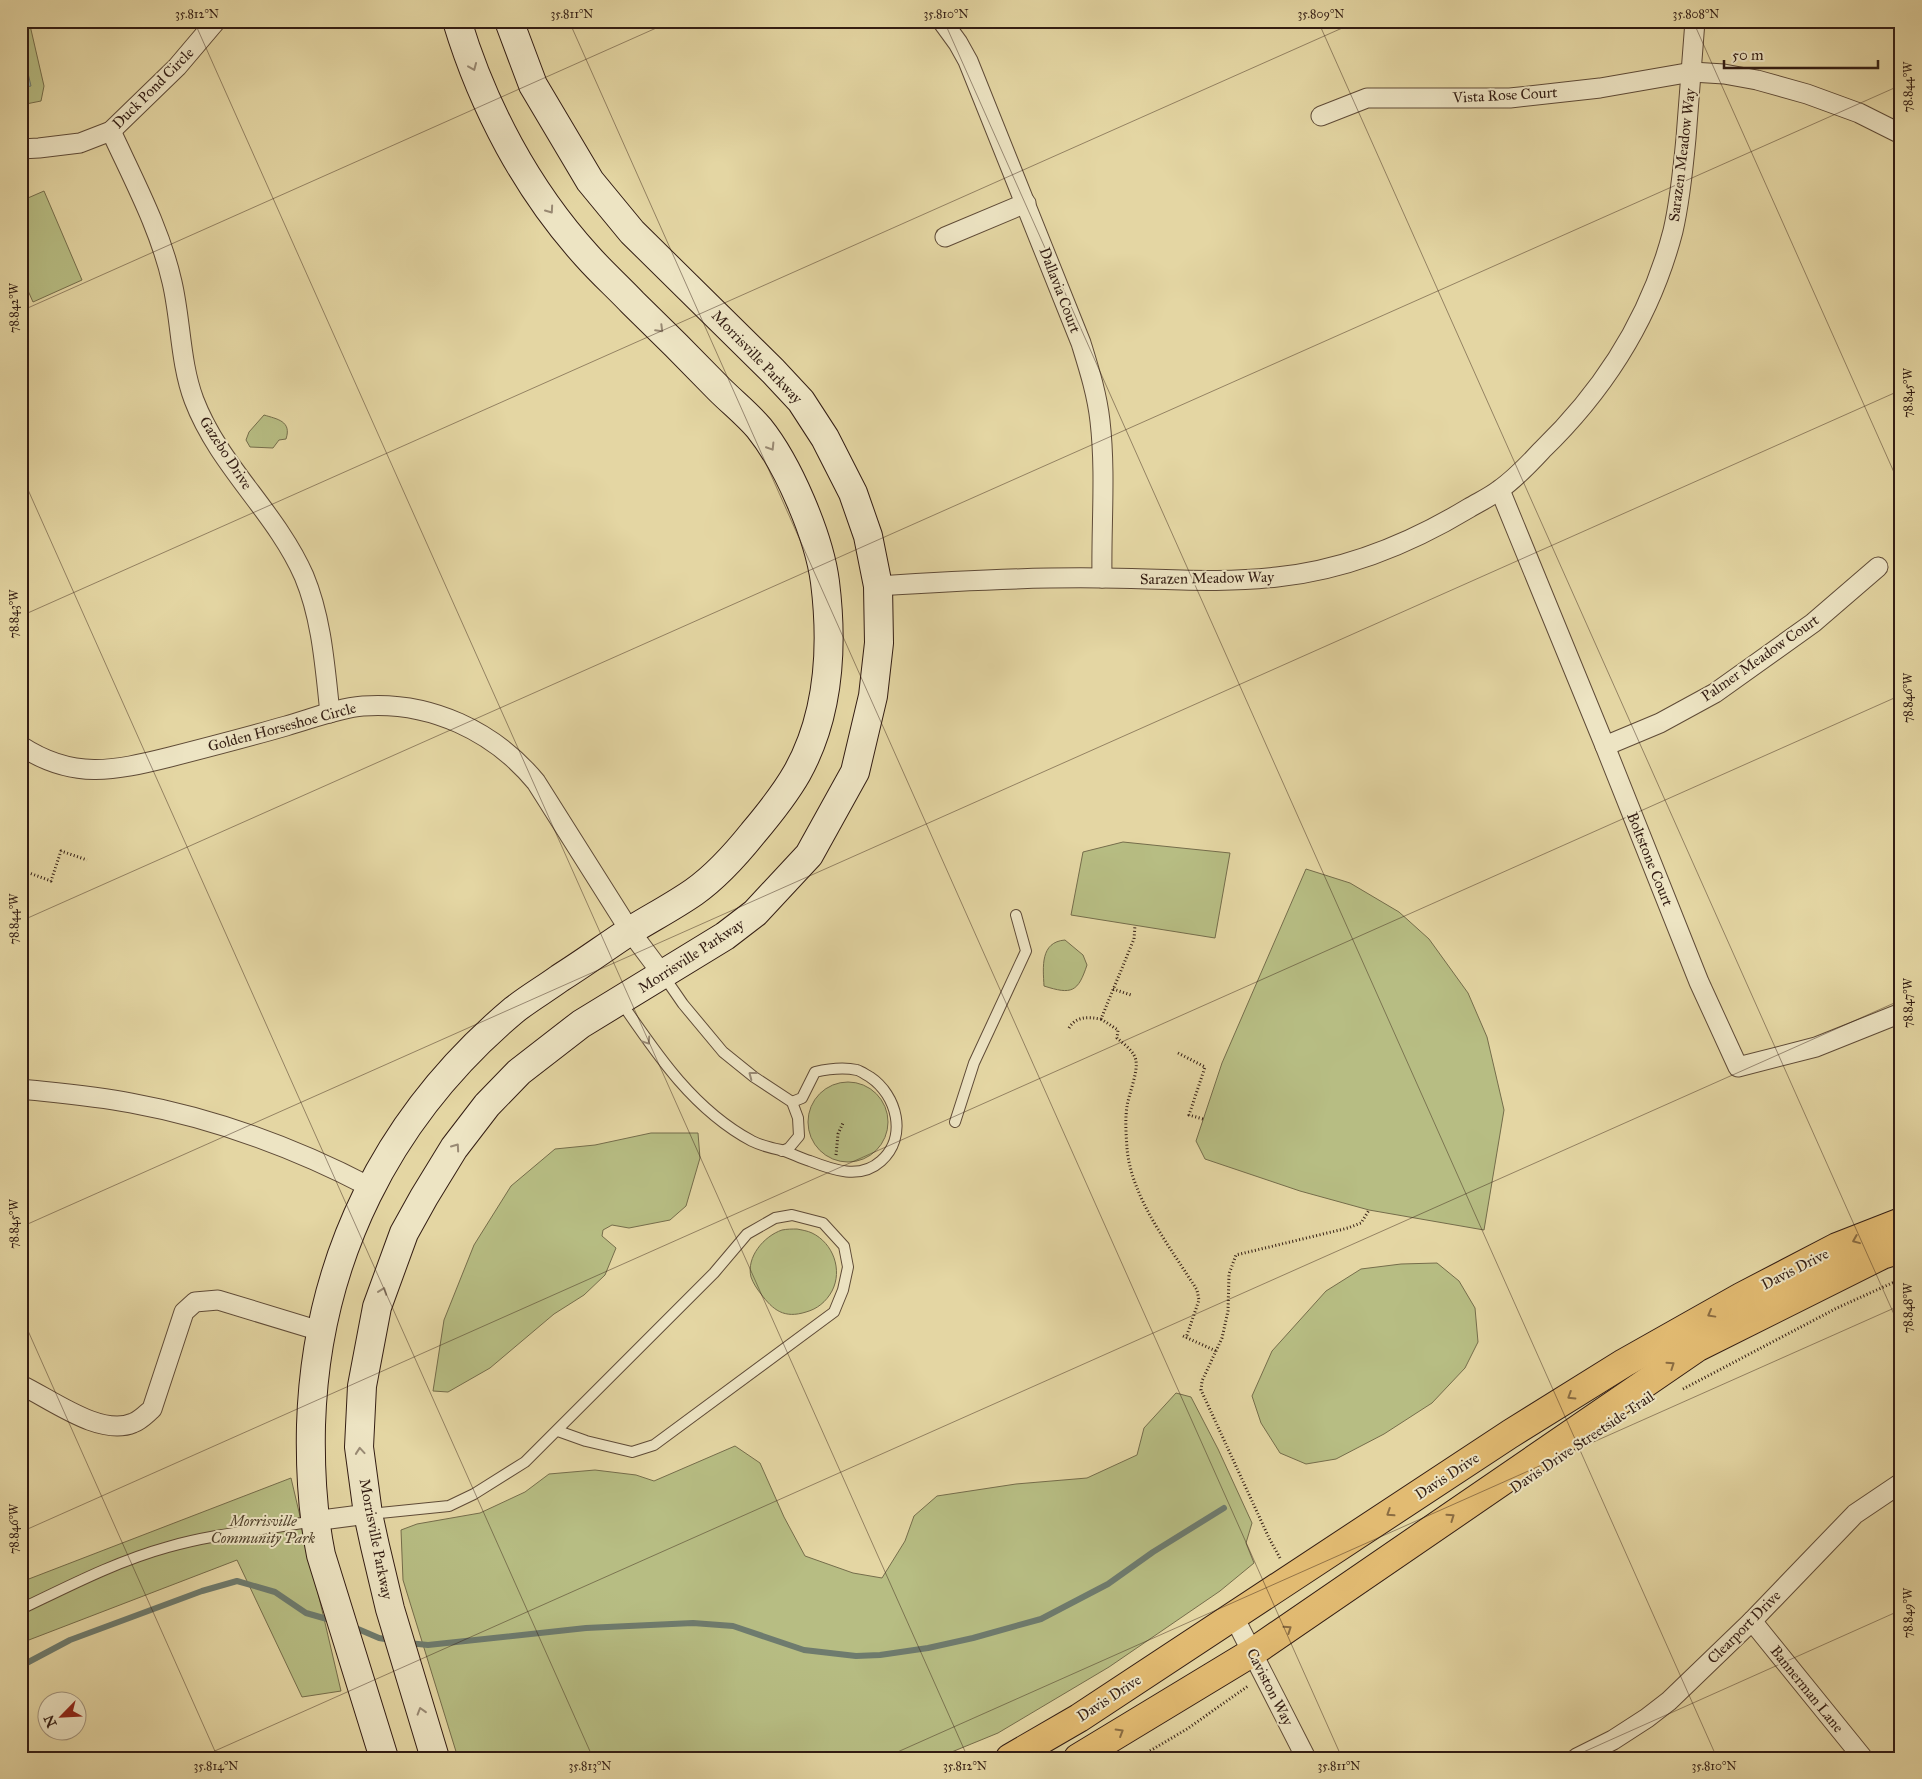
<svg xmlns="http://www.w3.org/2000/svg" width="1922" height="1779" font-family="'IM FELL Great Primer',serif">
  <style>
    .green { fill: #b7bd83; stroke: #756d4b }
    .water { fill: #95b9aa; stroke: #6e7b6e }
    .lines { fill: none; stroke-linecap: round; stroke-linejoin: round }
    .stream { stroke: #6e7b6e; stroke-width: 6 }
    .lane-casing { stroke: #5f4b37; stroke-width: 12 }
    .street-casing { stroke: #5f4b37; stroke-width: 21 }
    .secondary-casing { stroke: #331d13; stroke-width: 30 }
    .primary-casing { stroke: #331d13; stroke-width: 30 }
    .path { stroke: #331d13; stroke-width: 3; stroke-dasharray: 1 2.5; stroke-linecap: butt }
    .lane { stroke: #ede4c3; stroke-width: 10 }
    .street { stroke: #ede4c3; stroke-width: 19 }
    .secondary { stroke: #ede4c3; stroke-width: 28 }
    .primary { stroke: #e2bb72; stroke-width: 28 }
    .oneway { stroke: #998a74 }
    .oneway2 { stroke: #8a6c42 }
    .ticks { fill: none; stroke: #331d13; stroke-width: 1; stroke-opacity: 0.45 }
    .labels { text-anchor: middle; stroke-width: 4; stroke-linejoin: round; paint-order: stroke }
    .street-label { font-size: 15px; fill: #331d13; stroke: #ede4c3 }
    .park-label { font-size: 15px; font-style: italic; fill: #54452f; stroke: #ede4c3 }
    .neatline { fill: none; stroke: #331d13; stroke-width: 2 }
    .ticks-label { font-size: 12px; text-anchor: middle; fill: #331d13 }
  </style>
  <rect width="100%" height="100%" fill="#e4d6a3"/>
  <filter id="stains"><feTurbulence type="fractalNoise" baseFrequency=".004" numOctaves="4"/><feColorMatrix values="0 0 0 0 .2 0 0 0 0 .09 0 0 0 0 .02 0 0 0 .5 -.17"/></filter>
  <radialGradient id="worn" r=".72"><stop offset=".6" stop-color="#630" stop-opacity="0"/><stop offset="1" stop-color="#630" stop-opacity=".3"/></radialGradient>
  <!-- green -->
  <g class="green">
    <path d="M21,21H29L44,86L41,101L21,105Z"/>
    <path d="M44,191L82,280L33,302L21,275V201Z"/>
    <path d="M264,415C277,419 292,421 286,439L279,440L273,448L250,447L246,440L249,432Z"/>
    <path d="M1123,842L1230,853L1215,938L1071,915L1083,852Z"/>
    <path d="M1306,869L1350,883L1399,912L1429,939L1468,993L1487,1037L1504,1110L1484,1230L1369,1210L1300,1191L1205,1159L1196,1141L1222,1063Z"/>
    <path d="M1065,940L1083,955L1087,965C1078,992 1072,995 1044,986C1043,967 1040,942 1065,940Z"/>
    <circle cx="848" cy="1122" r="40"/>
    <path d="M651,1133H698L700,1158L686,1206L670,1220L629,1228L612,1225L603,1230L602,1236L616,1248L605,1275L584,1295L554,1314L490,1368L448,1392L433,1391L444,1320L474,1245L511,1186L555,1149L595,1145Z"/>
    <path d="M797,1229C802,1230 808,1231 812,1233C833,1243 843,1270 832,1291C826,1302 817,1309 806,1312C784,1319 773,1310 761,1294C757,1289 753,1283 751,1277C746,1257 764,1236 782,1230C787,1229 792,1229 797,1229Z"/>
    <path d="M1437,1263L1459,1281L1475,1308L1478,1342L1465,1368L1432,1403L1384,1434L1336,1459L1306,1464L1280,1453L1261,1423L1252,1396L1272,1351L1326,1291L1361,1269L1401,1264Z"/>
    <path d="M1176,1393L1191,1397L1218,1449L1252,1523L1246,1543L1254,1563L1220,1591L1109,1667L998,1733L937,1758H458L403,1580L401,1530L417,1524L480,1513L525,1492L549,1474L595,1470L636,1475L654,1481L735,1446L760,1463L784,1517L805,1556L853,1573L882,1578L905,1541L914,1516L937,1496L1016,1484L1087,1478L1137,1455L1144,1428Z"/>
    <path d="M291,1478L341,1691L302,1697L237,1560L21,1643V1582Z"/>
  </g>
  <!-- water -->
  <path class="water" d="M21,43L31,86L21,88Z"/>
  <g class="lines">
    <!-- stream -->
    <g class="stream">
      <path d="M351,1626L379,1638L391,1640"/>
      <path d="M408,1643L428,1645L586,1628L693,1623L733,1626L804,1650L856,1656L880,1655L928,1648L973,1638L1041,1619L1108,1584L1153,1552L1224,1508"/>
      <path d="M21,1666L70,1640L202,1591L237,1581L275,1592L306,1613L334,1621"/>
    </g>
    <defs>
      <g id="lane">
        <path d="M663,975L683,1004L723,1052L754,1077L792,1102L798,1118L799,1136L789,1148L782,1151"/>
        <path d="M621,1002C657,1055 694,1110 752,1141C762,1146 771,1148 781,1150C791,1153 800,1158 810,1161C833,1170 860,1180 881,1161C908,1137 897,1095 870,1077C866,1075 861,1071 857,1070C843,1067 828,1069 815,1072L802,1098L792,1102"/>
        <path d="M955,1122L974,1063L1026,951L1016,915"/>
        <path d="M370,1514L449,1506L474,1494L525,1462L714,1273L747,1234L775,1218L792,1215L823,1223L844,1246L848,1267L843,1290L834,1312L654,1445L632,1452L586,1441L558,1431"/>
        <path d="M21,1609C69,1586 117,1561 168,1547C216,1533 265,1530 314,1521"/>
      </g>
      <g id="street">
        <path d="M942,21L958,43L968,61L1081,343C1089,369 1097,394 1100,421C1106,473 1101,526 1102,578"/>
        <path d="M1321,116L1367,98H1510L1600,88L1692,72L1724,74L1757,80L1807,94L1859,113L1901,134"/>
        <path d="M111,131C134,181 160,229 172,282C181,320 180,363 194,400C219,466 276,512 304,576C322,619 325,668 330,713"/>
        <path d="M21,149L39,148L80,143L111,131L177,67L216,21"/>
        <path d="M945,237L1026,203"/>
        <path d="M1500,490L1605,746L1699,982L1738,1067L1816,1047L1901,1013"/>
        <path d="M878,586C952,581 1026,577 1101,578C1160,578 1217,584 1277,577C1345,570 1411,543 1469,508C1479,502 1490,497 1499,490C1515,479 1529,464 1542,450C1604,390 1651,316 1673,231C1680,201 1683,170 1686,138C1689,99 1692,60 1695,21"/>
        <path d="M21,746C73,780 114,771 170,757C209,747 248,737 286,726C311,719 338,708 363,706C430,701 494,731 536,782L630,931L663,975"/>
        <path d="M1605,746L1660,723L1715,693L1813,623L1878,567"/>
        <path d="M21,1089C58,1093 95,1096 131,1103C213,1118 295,1148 370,1187"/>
        <path d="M21,1385C51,1399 100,1437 133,1423C141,1420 146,1414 152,1409L184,1312L195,1302L218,1300L320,1331"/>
        <path d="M314,1521L368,1514"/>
        <path d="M1234,1617L1306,1758"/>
        <path d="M1752,1621L1863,1758"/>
        <path d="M1577,1758L1613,1740L1647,1718L1669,1701L1752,1621L1855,1514L1901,1483"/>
      </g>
      <g id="secondary">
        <path d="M384,1758L321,1555C312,1511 310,1469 311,1425C316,1259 388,1116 514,1010C529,998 545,989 560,978C584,963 607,946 630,931C651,918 674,906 694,892C715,877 737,853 753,833C769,814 785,794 797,773C830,714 833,646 825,582C819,536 788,464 759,428C747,414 732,402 719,389C691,360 662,331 633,303C618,287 602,273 587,256C527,190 483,107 457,21"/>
        <path d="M435,1758L390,1609L375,1546L368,1514L359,1447L362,1386L377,1307L404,1233L424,1197L454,1148L487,1105L519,1072L581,1024L725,936L755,913L809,855L855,772L873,696L879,643L878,586L868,536L853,493L825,438L801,401L773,371L632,232L590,181L533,85L509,21"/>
      </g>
      <g id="primary">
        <path d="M1010,1758L1079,1718L1510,1434L1624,1363L1741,1297L1837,1247L1901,1222"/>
        <path d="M1078,1758L1253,1652L1698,1347L1882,1255L1901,1249"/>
      </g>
    </defs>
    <!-- lane casing -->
    <use href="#lane" class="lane-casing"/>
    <!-- street casing -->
    <use href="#street" class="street-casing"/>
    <!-- secondary casing -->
    <use href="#secondary" class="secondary-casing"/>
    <!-- primary casing -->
    <use href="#primary" class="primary-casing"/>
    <!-- path -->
    <g class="path">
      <path d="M21,870L51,881L61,851L87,860"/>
      <path d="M1113,989L1131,995"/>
      <path d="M1101,1019L1118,1030L1117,1038C1124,1044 1135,1052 1136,1061C1138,1072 1129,1094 1127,1106C1125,1119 1126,1134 1127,1148C1131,1198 1171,1248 1197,1290L1199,1300L1186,1338"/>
      <path d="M1069,1028C1076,1016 1088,1017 1101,1019L1134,939L1135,925"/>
      <path d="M1178,1053L1205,1067L1189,1115L1203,1119"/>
      <path d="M836,1155L838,1134L843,1123"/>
      <path d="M1183,1336L1216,1351"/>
      <path d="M1683,1389L1837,1308L1901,1279"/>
      <path d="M1280,1558L1269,1538L1201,1390L1202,1381L1222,1338L1228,1311L1229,1274L1236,1255L1348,1228L1361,1223L1369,1210"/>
      <path d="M1138,1758L1187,1729L1248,1686"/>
    </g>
    <!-- lane -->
    <use href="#lane" class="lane"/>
    <!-- street -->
    <use href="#street" class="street"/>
    <!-- secondary -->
    <use href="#secondary" class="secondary"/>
    <!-- primary -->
    <use href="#primary" class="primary"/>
  </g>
  <!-- one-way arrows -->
  <defs><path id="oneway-chevron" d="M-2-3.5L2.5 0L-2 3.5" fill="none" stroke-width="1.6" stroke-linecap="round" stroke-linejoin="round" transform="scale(1.25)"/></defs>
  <g class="oneway">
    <use href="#oneway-chevron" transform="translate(473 67) rotate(67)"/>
    <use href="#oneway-chevron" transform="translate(550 210) rotate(55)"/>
    <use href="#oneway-chevron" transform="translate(660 329) rotate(45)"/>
    <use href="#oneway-chevron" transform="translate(771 447) rotate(58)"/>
    <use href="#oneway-chevron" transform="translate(647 1041) rotate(56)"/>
    <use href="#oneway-chevron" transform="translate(752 1075) rotate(-143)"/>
    <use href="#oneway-chevron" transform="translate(456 1147) rotate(-55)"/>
    <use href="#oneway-chevron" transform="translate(383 1291) rotate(-70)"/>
    <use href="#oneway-chevron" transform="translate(360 1451) rotate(-95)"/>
    <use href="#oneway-chevron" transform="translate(421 1711) rotate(-107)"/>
  </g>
  <g class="oneway2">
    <use href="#oneway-chevron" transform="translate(1856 1240) rotate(158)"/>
    <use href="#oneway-chevron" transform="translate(1711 1314) rotate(151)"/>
    <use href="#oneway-chevron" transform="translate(1671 1365) rotate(-34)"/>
    <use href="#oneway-chevron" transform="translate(1571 1396) rotate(148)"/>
    <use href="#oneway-chevron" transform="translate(1390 1513) rotate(147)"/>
    <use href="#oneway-chevron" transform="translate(1451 1517) rotate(-35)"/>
    <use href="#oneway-chevron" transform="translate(1288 1629) rotate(-34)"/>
    <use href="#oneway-chevron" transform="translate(1120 1732) rotate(-31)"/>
  </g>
  <!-- ticks -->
  <path class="ticks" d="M194,21L968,1758M569,21L1342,1758M944,21L1717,1758M1318,21L1901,1330M1693,21L1901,488M21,311L672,21M21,474L593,1758M21,616L1358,21M21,921L1901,85M21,1227L1901,390M21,1315L218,1758M21,1532L1901,695M199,1758L1901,1000M884,1758L1901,1305M1570,1758L1901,1610"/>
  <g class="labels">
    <!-- street labels -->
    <g class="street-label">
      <text transform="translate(153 88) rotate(-45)" y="5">Duck Pond Circle</text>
      <text transform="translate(1505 95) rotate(-3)" y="5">Vista Rose Court</text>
      <text transform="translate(1682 155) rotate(-83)" y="5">Sarazen Meadow Way</text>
      <text transform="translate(1060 290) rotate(69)" y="5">Dallavia Court</text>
      <text transform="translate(757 357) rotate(46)" y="5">Morrisville Parkway</text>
      <text transform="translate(226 453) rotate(57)" y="5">Gazebo Drive</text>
      <text transform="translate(1207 578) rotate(-1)" y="5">Sarazen Meadow Way</text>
      <text transform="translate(1760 658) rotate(-35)" y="5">Palmer Meadow Court</text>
      <text transform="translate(282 727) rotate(-15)" y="5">Golden Horseshoe Circle</text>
      <text transform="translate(1650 859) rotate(68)" y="5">Boltstone Court</text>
      <text transform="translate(691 956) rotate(-33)" y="5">Morrisville Parkway</text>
      <text transform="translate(1795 1269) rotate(-27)" y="5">Davis Drive</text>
      <text transform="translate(1582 1442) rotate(-34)" y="5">Davis Drive Streetside Trail</text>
      <text transform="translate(1447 1476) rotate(-33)" y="5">Davis Drive</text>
      <text transform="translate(376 1539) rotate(79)" y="5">Morrisville Parkway</text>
      <text transform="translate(1744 1627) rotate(-45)" y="5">Clearport Drive</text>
      <text transform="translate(1270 1687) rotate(63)" y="5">Caviston Way</text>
      <text transform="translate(1807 1689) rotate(51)" y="5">Bannerman Lane</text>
      <text transform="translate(1109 1698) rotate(-33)" y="5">Davis Drive</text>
    </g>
    <!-- park labels -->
    <g class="park-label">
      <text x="263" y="1526">Morrisville<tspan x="263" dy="17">Community Park</tspan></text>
    </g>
  </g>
  <!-- margin -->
  <rect width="1922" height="1779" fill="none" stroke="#e4d6a3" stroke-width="55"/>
  <!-- north arrow -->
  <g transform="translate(62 1716) rotate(246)"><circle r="24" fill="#ede4c3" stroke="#a3947d"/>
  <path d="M0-4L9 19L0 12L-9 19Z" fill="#8f2418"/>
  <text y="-8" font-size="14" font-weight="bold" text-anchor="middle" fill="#331d13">N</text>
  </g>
  <!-- scale -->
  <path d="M1724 60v8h154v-8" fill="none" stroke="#331d13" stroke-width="2.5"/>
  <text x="1732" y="60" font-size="15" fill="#331d13" stroke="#ede4c3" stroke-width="4" paint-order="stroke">50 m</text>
  <rect x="28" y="28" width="1866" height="1724" class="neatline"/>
  <g class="ticks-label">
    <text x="197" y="18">35.812°N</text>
    <text x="572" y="18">35.811°N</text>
    <text x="946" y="18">35.810°N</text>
    <text x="1321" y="18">35.809°N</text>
    <text x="1696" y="18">35.808°N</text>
    <text transform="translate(1908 87) rotate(-90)" y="4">78.844°W</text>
    <text transform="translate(14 308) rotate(-90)" y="4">78.842°W</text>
    <text transform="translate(1908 393) rotate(-90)" y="4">78.845°W</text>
    <text transform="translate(14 614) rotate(-90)" y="4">78.843°W</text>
    <text transform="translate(1908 698) rotate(-90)" y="4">78.846°W</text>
    <text transform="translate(14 919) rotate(-90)" y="4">78.844°W</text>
    <text transform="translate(1908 1003) rotate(-90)" y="4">78.847°W</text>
    <text transform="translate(14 1224) rotate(-90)" y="4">78.845°W</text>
    <text transform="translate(1908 1308) rotate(-90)" y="4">78.848°W</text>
    <text transform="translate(14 1529) rotate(-90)" y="4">78.846°W</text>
    <text transform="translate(1908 1613) rotate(-90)" y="4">78.849°W</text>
    <text x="216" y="1770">35.814°N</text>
    <text x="590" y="1770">35.813°N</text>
    <text x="965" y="1770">35.812°N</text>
    <text x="1339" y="1770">35.811°N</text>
    <text x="1714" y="1770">35.810°N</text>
  </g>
  <rect width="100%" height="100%" filter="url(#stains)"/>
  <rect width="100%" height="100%" fill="url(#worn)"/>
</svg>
